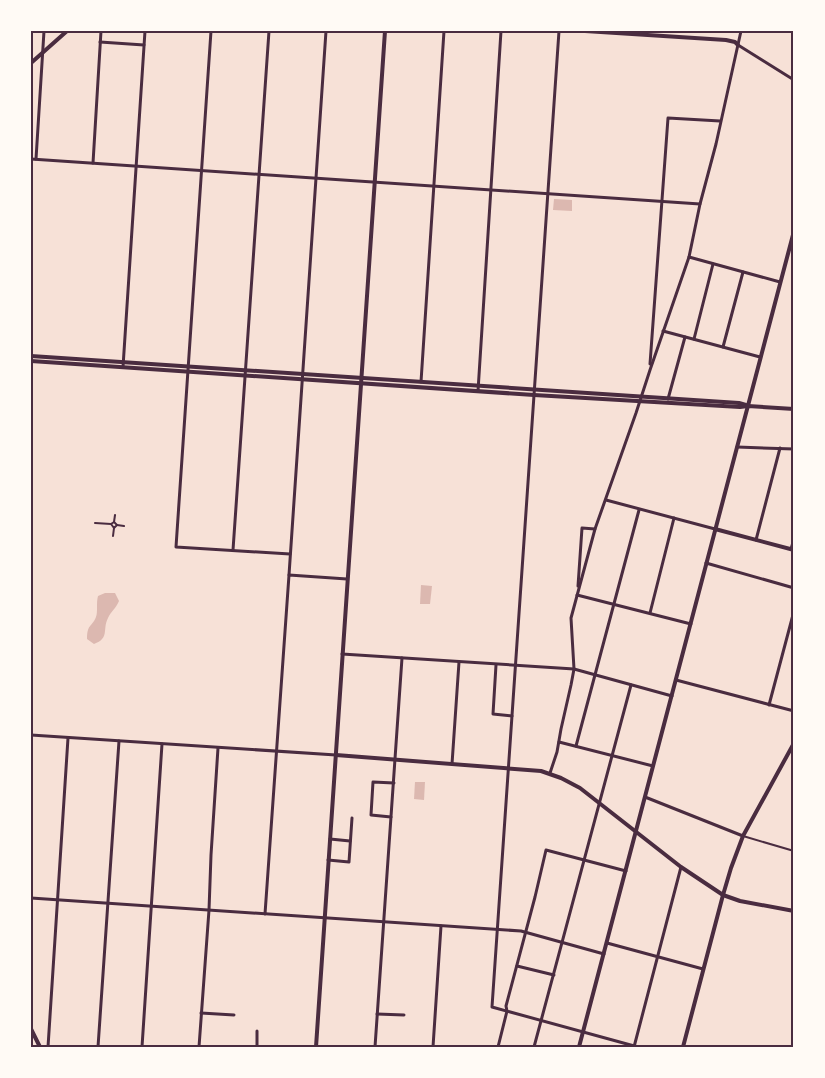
<svg xmlns="http://www.w3.org/2000/svg" width="825" height="1078" font-family="Poppins,sans-serif">
  <style>
    .water { fill: #dcb8b0 }
    .lines { fill: none; stroke-linecap: round; stroke-linejoin: round }
    .pedestrian { stroke: #4a2c40; stroke-width: 2 }
    .minor { stroke: #4a2c40; stroke-width: 3 }
    .tertiary { stroke: #4a2c40; stroke-width: 4 }
    .secondary { stroke: #4a2c40; stroke-width: 4 }
    .neatline { fill: none; stroke: #4a2c40; stroke-width: 2 }
  </style>
  <rect width="100%" height="100%" fill="#f7e1d7"/>
  <!-- water -->
  <g class="water">
    <path d="M554,199L572,200V211L553,210Z"/>
    <path d="M421,585L432,586L430,604H420Z"/>
    <path d="M105,593H115L119,601C115,610 111,611 108,618C102,630 110,638 94,644L87,639C87,624 92,627 96,617C98,611 96,603 98,596Z"/>
    <path d="M415,782H425L424,800L414,799Z"/>
  </g>
  <g class="lines">
    <!-- pedestrian -->
    <g class="pedestrian">
      <path d="M114,522L115,515"/>
      <path d="M95,523L111,524L114,522L117,525L114,528L111,524"/>
      <path d="M117,525L124,526"/>
      <path d="M113,536L114,528"/>
      <path d="M743,836L794,851"/>
    </g>
    <!-- minor -->
    <g class="minor">
      <path d="M211,31L176,547L290,554"/>
      <path d="M559,31L492,1007L638,1047"/>
      <path d="M100,42L144,45"/>
      <path d="M738,45L794,80"/>
      <path d="M31,159L700,204"/>
      <path d="M36,159L44,31"/>
      <path d="M93,163L101,31"/>
      <path d="M689,257L780,282"/>
      <path d="M663,331L760,357"/>
      <path d="M694,339L713,264"/>
      <path d="M723,347L743,272"/>
      <path d="M650,364L668,118L720,121"/>
      <path d="M123,367L145,31"/>
      <path d="M421,382L444,31"/>
      <path d="M478,391L501,31"/>
      <path d="M668,399L685,337"/>
      <path d="M737,447L794,449"/>
      <path d="M606,500L715,529"/>
      <path d="M756,540L780,448"/>
      <path d="M791,549L794,539"/>
      <path d="M233,550L269,31"/>
      <path d="M706,563L794,588"/>
      <path d="M289,575L326,31"/>
      <path d="M578,586L582,528L595,529"/>
      <path d="M577,595L691,624"/>
      <path d="M650,613L674,518"/>
      <path d="M342,654L574,669L672,696"/>
      <path d="M496,665L493,714L512,716"/>
      <path d="M676,680L794,711"/>
      <path d="M769,705L794,611"/>
      <path d="M31,735L336,755"/>
      <path d="M559,742L653,766"/>
      <path d="M576,746L639,510"/>
      <path d="M452,764L459,662"/>
      <path d="M550,773L557,752L561,729L571,685L574,669L571,618L595,529L636,413L650,370L689,257L700,204L716,144L741,31"/>
      <path d="M645,797L743,836"/>
      <path d="M391,817L371,815L373,782L394,783"/>
      <path d="M330,839L350,841"/>
      <path d="M328,860L349,862L352,818"/>
      <path d="M31,898L521,931L604,954"/>
      <path d="M265,914L289,575L347,579"/>
      <path d="M607,943L703,969"/>
      <path d="M517,966L554,975"/>
      <path d="M201,1013L234,1015"/>
      <path d="M377,1014L404,1015"/>
      <path d="M48,1047L68,738"/>
      <path d="M98,1047L119,741"/>
      <path d="M142,1047L162,744"/>
      <path d="M199,1047L209,910L211,855L218,748"/>
      <path d="M257,1047V1031"/>
      <path d="M375,1047L402,658"/>
      <path d="M433,1047L441,926"/>
      <path d="M498,1047L507,1011L506,1006L535,897L546,850L626,871"/>
      <path d="M534,1047L631,685"/>
      <path d="M634,1047L681,867"/>
    </g>
    <!-- tertiary -->
    <g class="tertiary">
      <path d="M585,31L726,40L735,42L738,45"/>
      <path d="M715,529L794,550"/>
      <path d="M336,755L541,771L561,778L580,788L681,867L723,895L740,901L794,911"/>
      <path d="M31,1029L40,1047"/>
      <path d="M316,1047L385,31"/>
      <path d="M579,1047L794,231"/>
      <path d="M683,1047L723,895L731,868L743,836L794,743"/>
    </g>
    <!-- secondary -->
    <g class="secondary">
      <path d="M31,63L67,31"/>
      <path d="M31,356L739,403L746,405"/>
      <path d="M31,361L534,395L740,407L748,406L794,409"/>
    </g>
  </g>
  <!-- border -->
  <rect width="825" height="1078" fill="none" stroke="#fffaf5" stroke-width="65"/>
  <rect x="32" y="32" width="760" height="1014" class="neatline"/>
</svg>
